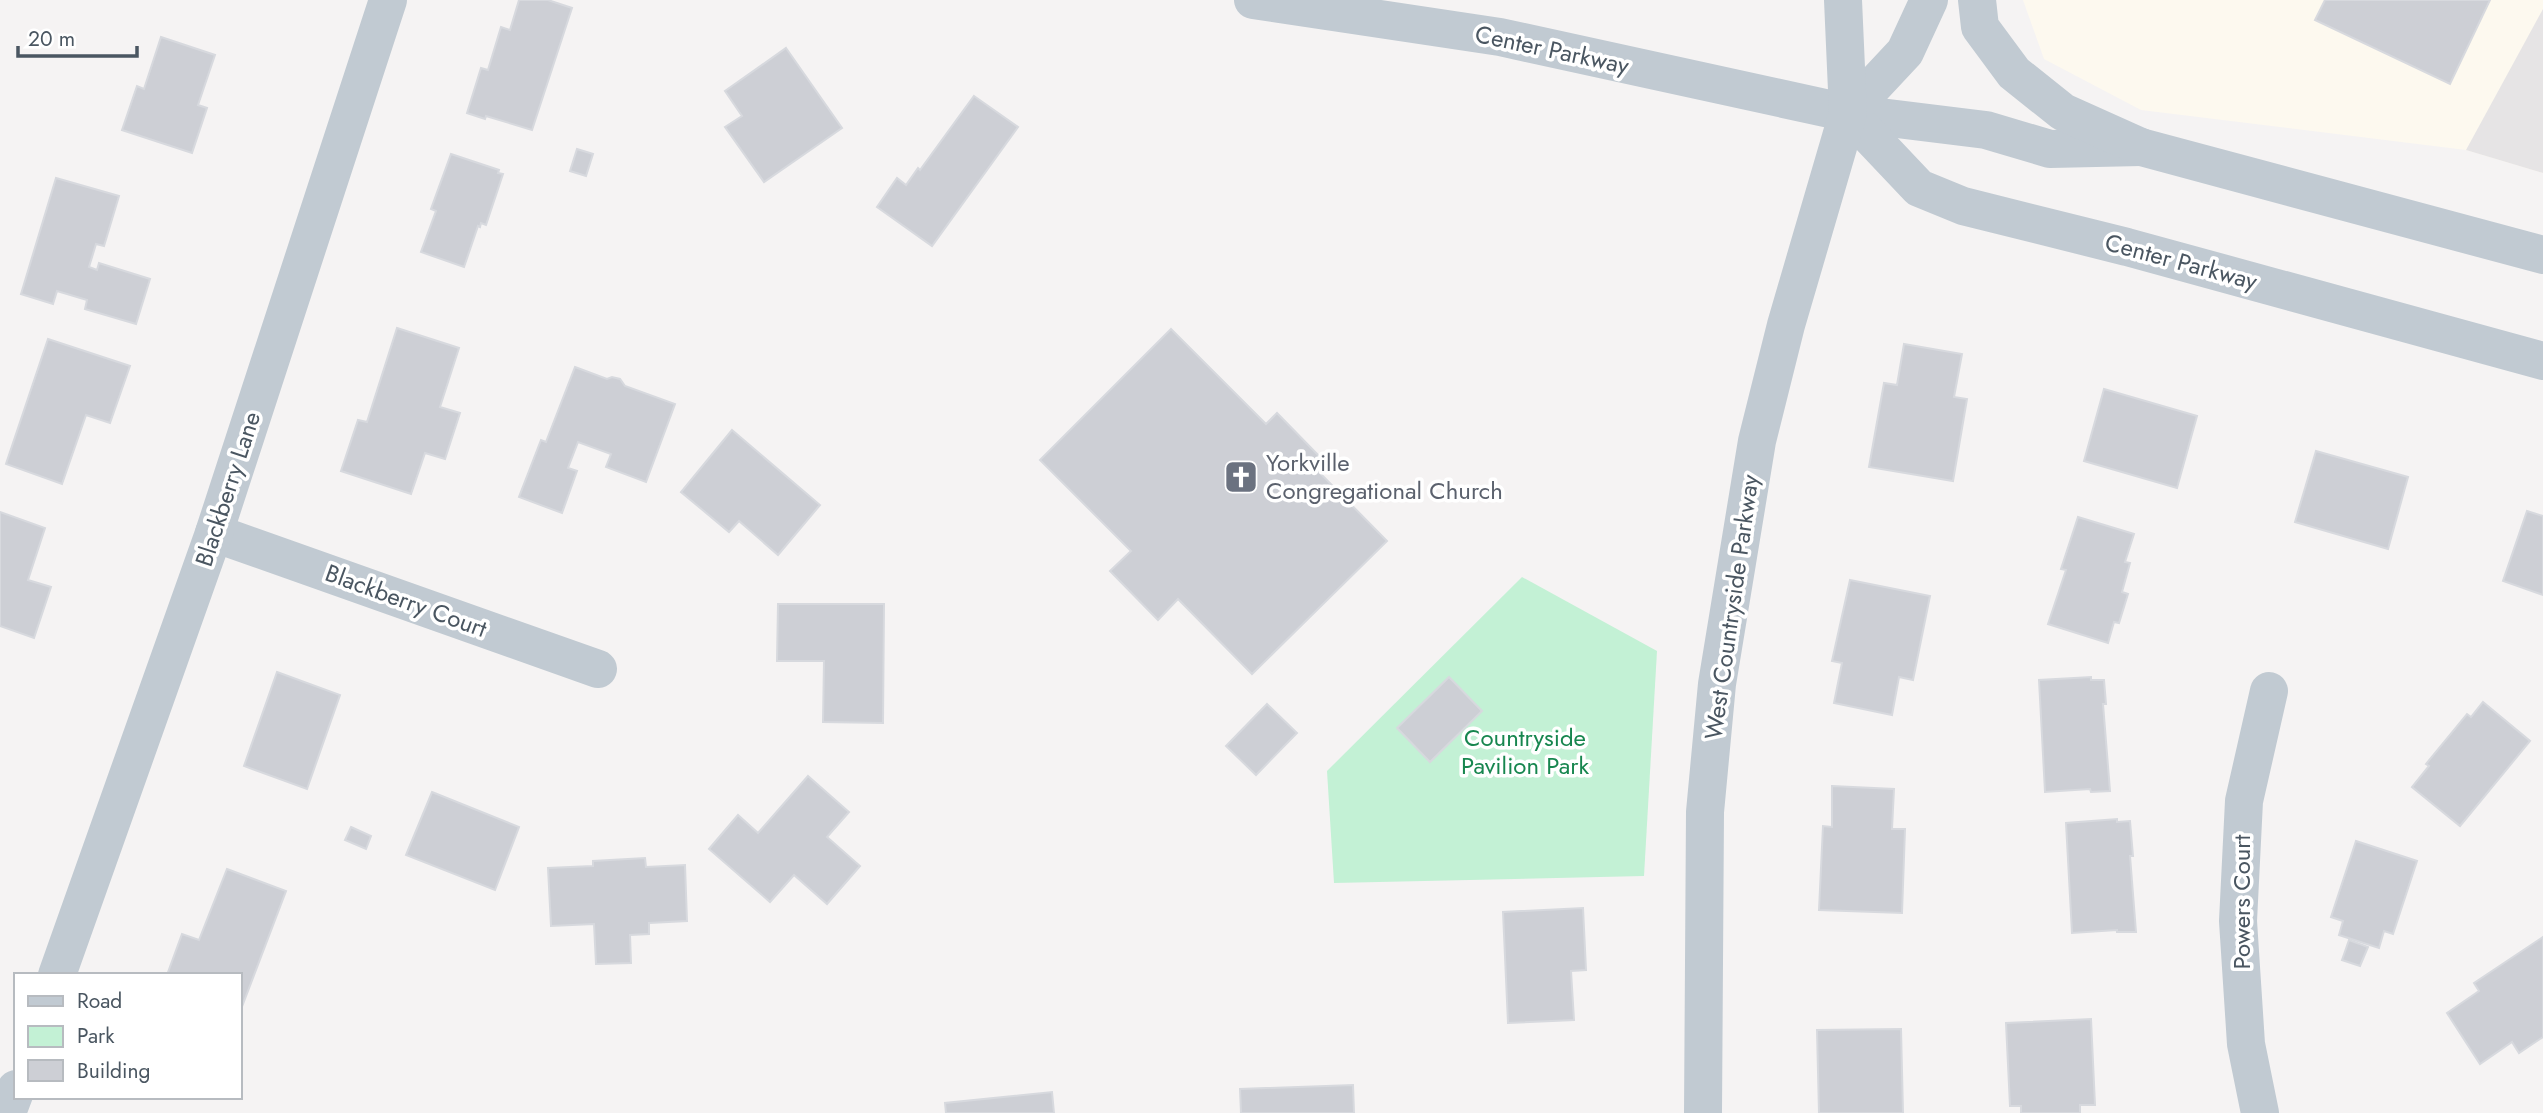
<svg xmlns="http://www.w3.org/2000/svg" width="2543" height="1113" font-family="Jost,sans-serif">
  <style>
    .commercial { fill: #fdf9ef }
    .education { fill: #e6e4e5 }
    .green { fill: #c3f1d5 }
    .building { fill: #cdcfd5; stroke: #d7d9de; stroke-width: 2 }
    .lines { fill: none; stroke-linecap: round; stroke-linejoin: round }
    .minor { stroke: #c1cad2; stroke-width: 38 }
    .labels { text-anchor: middle; stroke-width: 7; stroke-linejoin: round; paint-order: stroke }
    .street-label { font-size: 24px; fill: #4a5661; stroke: #fff }
    .worship-label { font-size: 24px; fill: #5b616d; stroke: #fff; text-anchor: start }
    .park-label { font-size: 24px; fill: #17864f; stroke: #fff }
  </style>
  <rect width="100%" height="100%" fill="#f5f3f3"/>
  <!-- commercial -->
  <path class="commercial" d="M2023,0H2543V173L2466,150L2141,110L2044,59Z"/>
  <!-- education -->
  <path class="education" d="M2543,9V173L2466,150Z"/>
  <!-- green -->
  <path class="green" d="M1522,577L1657,651L1644,876L1334,883L1327,771Z"/>
  <!-- building -->
  <g class="building">
    <path d="M519,0H548L572,8L532,130L486,116L485,119L467,113L481,68L488,70L501,27L510,30Z"/>
    <path d="M2325,0H2490L2450,84L2315,20Z"/>
    <path d="M161,37L215,55L198,105L207,108L192,153L122,130L137,86L144,89Z"/>
    <path d="M786,48L842,128L764,182L725,127L742,116L725,91Z"/>
    <path d="M974,96L1018,127L932,246L877,207L897,178L906,185L918,168L920,170Z"/>
    <path d="M577,149L593,154L586,176L570,171Z"/>
    <path d="M451,154L499,170L498,173L503,174L486,225L481,223L480,227L478,226L464,267L421,252L436,211L431,209Z"/>
    <path d="M56,178L119,196L104,246L96,244L89,267L97,270L99,263L150,279L136,324L85,309L87,300L57,291L53,304L21,294Z"/>
    <path d="M397,328L459,348L440,407L460,413L445,459L425,453L411,494L341,471L358,420L367,422Z"/>
    <path d="M1171,329L1266,424L1277,413L1321,458L1313,466L1387,541L1252,674L1178,599L1158,620L1110,571L1131,551L1040,460Z"/>
    <path d="M48,339L130,366L110,423L86,415L62,484L6,464Z"/>
    <path d="M1904,344L1962,354L1954,397L1967,399L1953,481L1869,467L1884,383L1897,385Z"/>
    <path d="M575,367L607,379L612,377L620,379L625,386L675,404L646,482L606,467L611,454L578,442L568,468L577,471L562,513L519,497L541,440L546,442Z"/>
    <path d="M2104,389L2197,416L2177,488L2084,461Z"/>
    <path d="M732,430L820,505L778,555L739,521L729,532L681,492Z"/>
    <path d="M2316,451L2408,477L2388,549L2295,522Z"/>
    <path d="M2527,511L2543,516V595L2503,581Z"/>
    <path d="M0,512L45,528L28,580L51,587L34,638L0,626Z"/>
    <path d="M2078,517L2134,534L2125,562L2130,563L2122,592L2128,594L2119,623L2114,622L2108,643L2048,624L2066,570L2061,569Z"/>
    <path d="M1850,580L1930,596L1913,680L1899,677L1892,715L1834,703L1842,663L1832,661Z"/>
    <path d="M778,604H884L883,723L823,722L824,661H777Z"/>
    <path d="M277,672L340,695L307,789L244,766Z"/>
    <path d="M1449,677L1482,711L1430,762L1397,728Z"/>
    <path d="M2091,677V680H2104L2106,704H2103L2110,791L2091,792L2090,789L2045,792L2039,680Z"/>
    <path d="M2483,702L2530,741L2460,826L2412,787L2429,766L2426,764L2467,714L2471,717Z"/>
    <path d="M1267,704L1297,733L1256,775L1226,746Z"/>
    <path d="M808,776L849,812L827,837L860,866L827,904L794,875L770,902L709,849L738,815L758,833Z"/>
    <path d="M1832,786L1894,789L1892,829H1905L1902,913L1819,910L1823,826L1832,827Z"/>
    <path d="M432,792L519,827L495,890L406,855Z"/>
    <path d="M2117,819V822L2130,821L2133,856H2130L2136,932H2117V930L2072,933L2066,823Z"/>
    <path d="M351,827L371,836L366,849L345,840Z"/>
    <path d="M2356,841L2417,861L2393,934L2384,931L2379,948L2339,935L2343,921L2331,917Z"/>
    <path d="M645,858L646,867L685,865L687,921L649,923V934L630,935L631,963L596,964L594,924L551,926L548,868L593,866V861Z"/>
    <path d="M227,869L286,891L240,1012V975H167L182,934L199,940Z"/>
    <path d="M1583,908L1586,970L1571,971L1574,1020L1508,1023L1503,912Z"/>
    <path d="M2543,937V1037L2519,1053L2512,1042L2480,1064L2447,1013L2479,991L2474,983Z"/>
    <path d="M2349,940L2368,947L2360,966L2342,960Z"/>
    <path d="M2091,1019L2095,1105H2080V1113H2021V1106H2010L2006,1023Z"/>
    <path d="M1901,1029L1903,1113H1819L1817,1030Z"/>
    <path d="M1353,1085L1354,1113H1241L1240,1089Z"/>
    <path d="M1052,1092L1054,1113H946L945,1103Z"/>
  </g>
  <g class="lines">
    <!-- minor -->
    <g class="minor">
      <path d="M1253,0L1500,37L1848,113L1986,130L2050,149L2141,147"/>
      <path d="M1977,0L1980,27L2014,73L2063,112L2141,147L2543,255"/>
      <path d="M1848,113L1919,188L1963,206L2127,247L2543,361"/>
      <path d="M1848,113L1905,52L1929,0"/>
      <path d="M214,533L598,669"/>
      <path d="M57,975L214,533L388,0"/>
      <path d="M7,1113L16,1089"/>
      <path d="M1703,1113L1705,812L1717,684L1757,441L1786,325L1848,113L1843,0"/>
      <path d="M2260,1113L2246,1044L2238,921L2244,801L2269,691"/>
    </g>
  </g>
  <!-- icons -->
  <defs>
    <symbol id="church-square" viewBox="-11 -11 22 22"><rect x="-9" y="-9" width="18" height="18" rx="4" fill="#6b7280" stroke="#fff"/><path d="M-1.2-6h2.4v3.5h3.3v2.4h-3.3V6h-2.4V-.1h-3.3v-2.4h3.3Z" fill="#fff"/></symbol>
  </defs>
  <g fill-rule="evenodd">
    <use href="#church-square" x="1222" y="458" width="38" height="38"/>
  </g>
  <g class="labels">
    <!-- street labels -->
    <g class="street-label">
      <text transform="translate(1552 50) rotate(12)" y="8">Center Parkway</text>
      <text transform="translate(2181 262) rotate(15)" y="8">Center Parkway</text>
      <text transform="translate(228 489) rotate(-72)" y="8">Blackberry Lane</text>
      <text transform="translate(406 601) rotate(20)" y="8">Blackberry Court</text>
      <text transform="translate(1732 607) rotate(-82)" y="8">West Countryside Parkway</text>
      <text transform="translate(2242 902) rotate(-90)" y="8">Powers Court</text>
    </g>
    <!-- worship labels -->
    <g class="worship-label">
      <text x="1266" y="471">Yorkville<tspan x="1266" dy="28">Congregational Church</tspan></text>
    </g>
    <!-- park labels -->
    <g class="park-label">
      <text x="1525" y="746">Countryside<tspan x="1525" dy="28">Pavilion Park</tspan></text>
    </g>
  </g>
  <!-- legend -->
  <rect x="14" y="973" width="228" height="126" fill="#ffffff" stroke="#b7bbc0" stroke-width="2"/>
  <rect x="28" y="996" width="35" height="10" fill="#c1cad2" stroke="#b7bbc0" stroke-width="2"/>
  <text x="77" y="1008" font-size="21" fill="#4a5661">Road</text>
  <rect x="28" y="1026" width="35" height="21" fill="#c3f1d5" stroke="#b7bbc0" stroke-width="2"/>
  <text x="77" y="1043" font-size="21" fill="#4a5661">Park</text>
  <rect x="28" y="1060" width="35" height="21" fill="#cdcfd5" stroke="#b7bbc0" stroke-width="2"/>
  <text x="77" y="1078" font-size="21" fill="#4a5661">Building</text>
  <!-- scale -->
  <path d="M18 46v10h119v-10" fill="none" stroke="#4a5661" stroke-width="3.5"/>
  <text x="28" y="46" font-size="21" fill="#4a5661" stroke="#ffffff" stroke-width="5" paint-order="stroke">20 m</text>
</svg>
